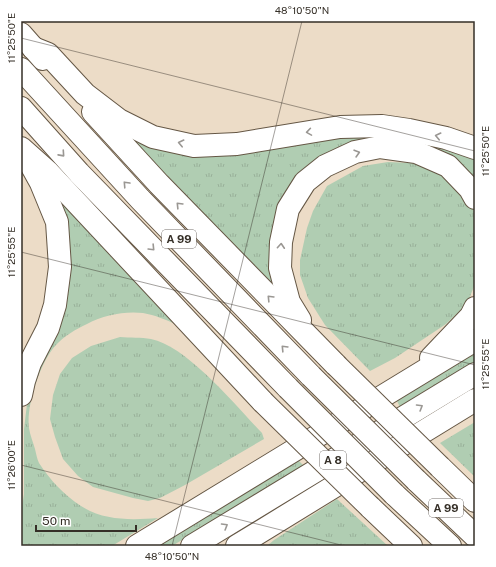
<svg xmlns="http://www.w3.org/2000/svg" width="496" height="567" font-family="'Public Sans',sans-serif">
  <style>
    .grass { fill: url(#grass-tufts) }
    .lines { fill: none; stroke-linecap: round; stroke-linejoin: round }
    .highway-casing { stroke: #655745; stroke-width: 24 }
    .highway { stroke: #fff; stroke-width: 22 }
    .highway-bridge-casing { stroke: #655745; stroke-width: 24; stroke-linecap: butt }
    .highway-bridge { stroke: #fff; stroke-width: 22 }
    .oneway { stroke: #9a9793 }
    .ticks { fill: none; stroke: #352f27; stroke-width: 1; stroke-opacity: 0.45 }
    .labels { text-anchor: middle; stroke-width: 3; stroke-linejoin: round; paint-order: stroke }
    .shield { fill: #fff; stroke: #726d68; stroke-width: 1 }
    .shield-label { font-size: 11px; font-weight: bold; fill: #352f27 }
    .neatline { fill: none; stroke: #352f27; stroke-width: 1.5 }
    .ticks-label { font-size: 10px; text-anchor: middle; fill: #352f27 }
  </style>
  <defs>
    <pattern id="grass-tufts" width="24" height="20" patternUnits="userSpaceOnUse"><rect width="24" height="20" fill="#b0cdb2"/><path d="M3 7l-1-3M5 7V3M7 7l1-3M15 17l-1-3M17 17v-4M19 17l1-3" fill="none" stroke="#98b099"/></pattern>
  </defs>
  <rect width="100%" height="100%" fill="#ecdcc7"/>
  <!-- grass -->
  <g class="grass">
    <path d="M366,135L425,142L475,158V178L462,167L407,142L300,181L280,294L129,140L132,138L292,143Z"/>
    <path d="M388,162L412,163L435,169L457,186L472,204L475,217V284L467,304L446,324L395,358L370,371L325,325L308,298L300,275V260L307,228L313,211L327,186L363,166Z"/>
    <path d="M50,185L178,325C166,320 155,315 143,313C124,311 104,315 87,324C76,329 64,336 55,346C40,363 26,406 29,428C30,435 33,442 35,449C36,453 37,459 39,463C50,480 64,495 81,506C104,521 132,520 158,518L112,546H21V514L24,494V429L27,404L33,381L57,322Z"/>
    <path d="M120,337C130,338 141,337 151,339C187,346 236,406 262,433L264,439L185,485L160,498L148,501L133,498L93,487L78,476L63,459L55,437L50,419L53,395L60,374L72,358L91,346Z"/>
    <path d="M475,353V362L400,407L397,401Z"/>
    <path d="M475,422V477L440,443Z"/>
    <path d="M298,460L304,466L172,546H156Z"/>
    <path d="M337,499L388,546H267L274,540Z"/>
  </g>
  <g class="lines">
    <defs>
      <g id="highway">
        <path d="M21,34L43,59"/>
        <path d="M33,48L48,54L85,94L119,120L153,137L194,146L237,144L340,127L382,126L409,130L446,138L475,148"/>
        <path d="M21,69L140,199L311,376"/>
        <path d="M21,108L79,173L288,388"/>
        <path d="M93,112L159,184L336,365"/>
        <path d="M21,148L48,172L263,402"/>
        <path d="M300,320L289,302L280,268L281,242L288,209L305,182L325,166L355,152L380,147L416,152L448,166L470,189L475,198"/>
        <path d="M431,358L471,316L475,308"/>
        <path d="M21,395L24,381L30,363L48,328L55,305L60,267L57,222L41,183L31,165"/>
        <path d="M440,467L475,501"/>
        <path d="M416,480L475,536"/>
        <path d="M394,494L450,546"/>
        <path d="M370,507L411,546"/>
        <path d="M137,546L475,340"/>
        <path d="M192,546L475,374"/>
        <path d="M237,546L475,400"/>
      </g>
    </defs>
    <!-- highway casing -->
    <use href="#highway" class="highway-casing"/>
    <!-- highway -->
    <use href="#highway" class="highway"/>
    <defs>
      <g id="highway-bridge">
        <path d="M336,365L440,467"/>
        <path d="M311,376L416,480"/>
        <path d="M288,388L394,494"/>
        <path d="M263,402L370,507"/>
      </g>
    </defs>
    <!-- highway-bridge casing -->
    <use href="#highway-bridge" class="highway-bridge-casing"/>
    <!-- highway-bridge -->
    <use href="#highway-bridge" class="highway-bridge"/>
  </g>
  <!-- one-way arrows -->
  <defs><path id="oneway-chevron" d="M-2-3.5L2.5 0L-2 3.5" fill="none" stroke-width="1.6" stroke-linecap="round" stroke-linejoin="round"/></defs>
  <g class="oneway">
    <use href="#oneway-chevron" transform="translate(309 132) rotate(171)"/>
    <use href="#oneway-chevron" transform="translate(438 136) rotate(-167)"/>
    <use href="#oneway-chevron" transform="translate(181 143) rotate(-167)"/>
    <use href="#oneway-chevron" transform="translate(357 153) rotate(-16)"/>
    <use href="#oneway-chevron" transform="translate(62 154) rotate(48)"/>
    <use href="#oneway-chevron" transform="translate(126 184) rotate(-133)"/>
    <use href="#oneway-chevron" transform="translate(179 205) rotate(-134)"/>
    <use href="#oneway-chevron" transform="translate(281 246) rotate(-86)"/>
    <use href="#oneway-chevron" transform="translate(152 248) rotate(46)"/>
    <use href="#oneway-chevron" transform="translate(270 298) rotate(-134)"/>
    <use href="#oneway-chevron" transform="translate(284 348) rotate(-134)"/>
    <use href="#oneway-chevron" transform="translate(420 407) rotate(-31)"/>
    <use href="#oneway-chevron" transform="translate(225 526) rotate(-31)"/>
  </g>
  <!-- ticks -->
  <path class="ticks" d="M21,38L475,151M21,252L475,365M21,465L345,546M172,546L302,21"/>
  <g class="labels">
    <!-- shield labels -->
    <g class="shield">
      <rect x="162" y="230" width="34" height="18" rx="3"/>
      <rect x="320" y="451" width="26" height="18" rx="3"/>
      <rect x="429" y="499" width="34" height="18" rx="3"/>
    </g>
    <g class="shield-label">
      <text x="179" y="243">A 99</text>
      <text x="333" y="464">A 8</text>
      <text x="446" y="512">A 99</text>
    </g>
  </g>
  <!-- border -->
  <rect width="496" height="567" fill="none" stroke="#ffffff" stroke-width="44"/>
  <!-- scale -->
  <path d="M36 525v6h100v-6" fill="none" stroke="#352f27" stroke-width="2"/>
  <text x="42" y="525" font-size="12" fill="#352f27" stroke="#ffffff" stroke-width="3" paint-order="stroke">50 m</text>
  <rect x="22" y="22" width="452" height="523" class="neatline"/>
  <g class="ticks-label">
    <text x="302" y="14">48°10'50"N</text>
    <text transform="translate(11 38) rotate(-90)" y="4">11°25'50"E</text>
    <text transform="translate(485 151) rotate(-90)" y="4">11°25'50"E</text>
    <text transform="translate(11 252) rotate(-90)" y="4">11°25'55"E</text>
    <text transform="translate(485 364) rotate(-90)" y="4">11°25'55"E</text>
    <text transform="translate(11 465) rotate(-90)" y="4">11°26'00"E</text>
    <text x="172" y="560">48°10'50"N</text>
  </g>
</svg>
